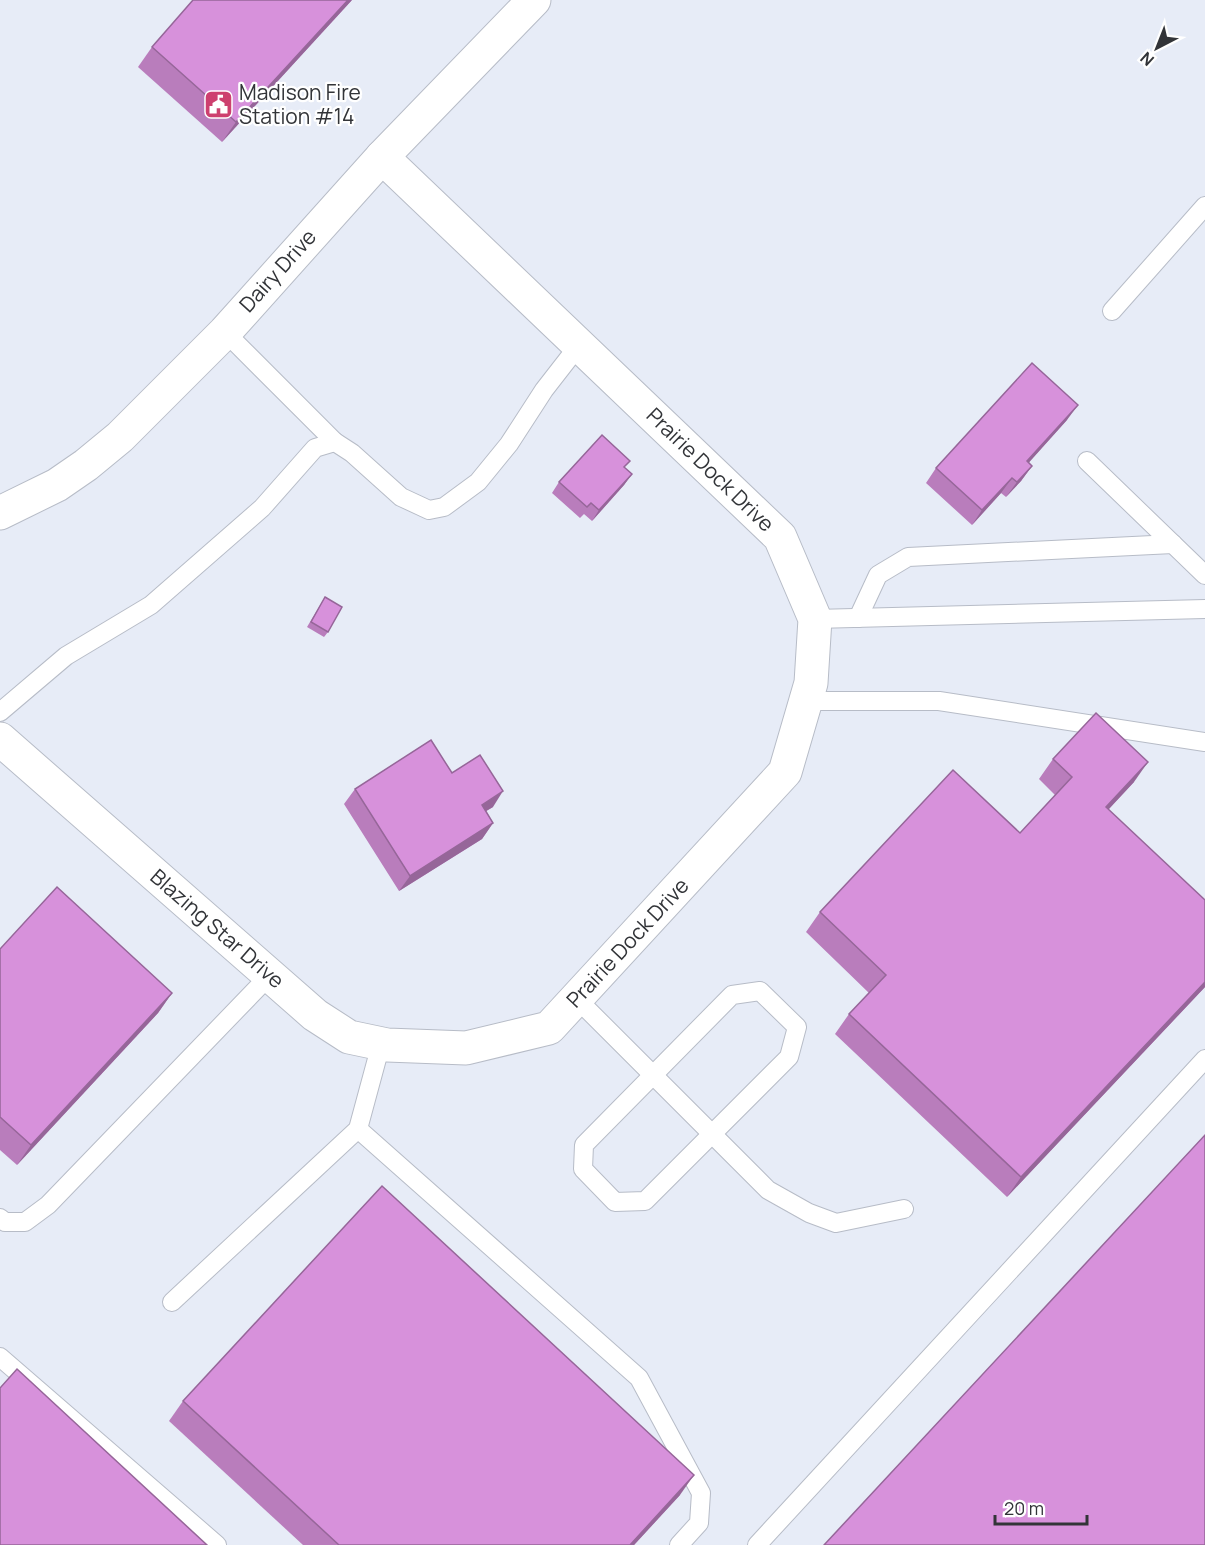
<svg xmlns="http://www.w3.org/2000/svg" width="1205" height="1545" font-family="Manrope,sans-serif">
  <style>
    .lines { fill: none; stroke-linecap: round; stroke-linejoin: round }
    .service-casing { stroke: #b7bcc7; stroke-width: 20 }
    .minor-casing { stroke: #b7bcc7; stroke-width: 35 }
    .service { stroke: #fff; stroke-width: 18 }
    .minor { stroke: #fff; stroke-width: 33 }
    .wall { fill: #b97dbc }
    .shaded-wall { fill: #966699 }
    .building { fill: #d791db; stroke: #966699; stroke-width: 1.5 }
    .labels { text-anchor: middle; stroke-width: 4.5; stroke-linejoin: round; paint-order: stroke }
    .poi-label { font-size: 21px; fill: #323438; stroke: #fff; text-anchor: start }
    .street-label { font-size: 21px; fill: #323438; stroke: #fff }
  </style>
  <rect width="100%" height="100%" fill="#e7ecf7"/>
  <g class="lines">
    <defs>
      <g id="service">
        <path d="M1112,311L1205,206"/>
        <path d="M225,332L336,443"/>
        <path d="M1087,461L1205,575"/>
        <path d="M858,618L878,575L908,557L1173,544"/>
        <path d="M815,619L1205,609"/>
        <path d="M806,701H939L1205,742"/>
        <path d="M0,712L66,656L151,605L262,508L315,448L335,442L352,453L401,497L429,510L444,507L478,482L509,444L544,390L579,345"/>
        <path d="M760,991L797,1027L789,1057L645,1201L615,1202L583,1169L584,1145L732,995Z"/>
        <path d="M577,999L768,1190L809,1213L836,1223L904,1209"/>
        <path d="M358,1129L639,1378L701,1493L699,1523L679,1545"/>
        <path d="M0,1218L5,1222H25L48,1205L270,975"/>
        <path d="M172,1302L358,1129L381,1044"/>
        <path d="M0,1357L217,1545"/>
        <path d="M757,1545L1205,1059"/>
      </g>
      <g id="minor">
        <path d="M0,513L57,485L86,465L120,437L225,332L382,157L534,0"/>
        <path d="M0,739L315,1015L349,1037L387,1045L466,1048L549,1028L785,772L811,683L815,619L780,537L382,157"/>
      </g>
    </defs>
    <!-- service casing -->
    <use href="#service" class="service-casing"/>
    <!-- minor casing -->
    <use href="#minor" class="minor-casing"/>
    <!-- service -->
    <use href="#service" class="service"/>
    <!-- minor -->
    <use href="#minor" class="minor"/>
  </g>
  <!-- wall -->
  <g class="wall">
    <path d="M352,0L222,142L138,67L152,47Z"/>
    <path d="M1067,420L1028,463L1032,466L1021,481L1006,497L1001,493L972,525L926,483L936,468Z"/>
    <path d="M625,468L632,474L624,485L592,521L584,514L580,518L552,493L559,482Z"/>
    <path d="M325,597L328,632L324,637L307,627Z"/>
    <path d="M1053,759L1134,782L1108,810L1205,987L1007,1197L835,1034L849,1014L869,993L806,932L820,912L1020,833L1055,795L1039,779Z"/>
    <path d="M452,773L493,807L486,811L493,823L482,839L399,891L344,804L355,789Z"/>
    <path d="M0,949L172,993L158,1013L17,1165L0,1150Z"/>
    <path d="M183,1401L680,1495L634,1545H303L169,1421Z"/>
  </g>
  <!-- shaded-wall -->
  <g class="shaded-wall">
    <path d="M348,0H352L222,142L236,122Z"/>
    <path d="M1078,405L1067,420L1016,477L1027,461Z"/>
    <path d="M1032,466L1021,481L1006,497L1017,482Z"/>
    <path d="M632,474L624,485L592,521L599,510Z"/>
    <path d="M1012,478L1001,493L972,525L982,510Z"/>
    <path d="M1148,762L1134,782L1092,827L1106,807Z"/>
    <path d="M503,791L493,807L471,820L482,805Z"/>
    <path d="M493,823L482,839L399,891L410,876Z"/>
    <path d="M1205,982V987L1007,1197L1021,1177Z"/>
    <path d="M172,993L158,1013L17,1165L31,1145Z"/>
    <path d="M694,1475L680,1495L634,1545H630Z"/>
  </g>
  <!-- building -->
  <g class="building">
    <path d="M193,0H348L236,122L152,47Z"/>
    <path d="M1032,363L1078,405L1027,461L1032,466L1017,482L1012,478L982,510L936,468Z"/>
    <path d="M602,435L630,461L624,467L632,474L599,510L591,503L587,507L559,482Z"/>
    <path d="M325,597L342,607L328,632L311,622Z"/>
    <path d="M1096,713L1148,762L1106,807L1205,900V982L1021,1177L849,1014L886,975L820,912L953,770L1020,833L1072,777L1053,759Z"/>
    <path d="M431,740L452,773L480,755L503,791L482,805L493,823L410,876L355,789Z"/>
    <path d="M57,887L172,993L31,1145L0,1117V949Z"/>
    <path d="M1205,1135V1545H824Z"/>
    <path d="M382,1186L694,1475L630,1545H339L183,1401Z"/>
    <path d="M17,1369L207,1545H0V1388Z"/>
  </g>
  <!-- icons -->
  <defs>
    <symbol id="civic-square" viewBox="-11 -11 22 22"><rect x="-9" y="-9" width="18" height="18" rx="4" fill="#cd406f" stroke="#fff"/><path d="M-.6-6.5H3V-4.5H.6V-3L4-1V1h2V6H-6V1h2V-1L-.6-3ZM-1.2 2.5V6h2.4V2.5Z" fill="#fff"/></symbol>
  </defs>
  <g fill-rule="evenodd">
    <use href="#civic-square" x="202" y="88" width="33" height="33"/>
  </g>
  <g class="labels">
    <!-- poi labels -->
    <g class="poi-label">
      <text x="239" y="100">Madison Fire<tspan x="239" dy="24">Station #14</tspan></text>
    </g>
    <!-- street labels -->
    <g class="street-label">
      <text transform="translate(278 271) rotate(-48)" y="7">Dairy Drive</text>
      <text transform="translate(710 470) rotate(44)" y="7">Prairie Dock Drive</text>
      <text transform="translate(217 929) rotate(41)" y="7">Blazing Star Drive</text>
      <text transform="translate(628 943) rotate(-47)" y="7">Prairie Dock Drive</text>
    </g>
  </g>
  <!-- north arrow -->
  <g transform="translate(1157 48) rotate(222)" stroke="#ffffff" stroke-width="4.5" paint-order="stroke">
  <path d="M0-4.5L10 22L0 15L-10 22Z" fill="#323438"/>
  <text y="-9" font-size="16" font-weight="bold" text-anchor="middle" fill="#323438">N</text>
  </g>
  <!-- scale -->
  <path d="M995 1515v9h92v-9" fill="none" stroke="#323438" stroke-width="3"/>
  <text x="1004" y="1515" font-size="18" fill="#323438" stroke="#ffffff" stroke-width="4.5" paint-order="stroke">20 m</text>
</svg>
